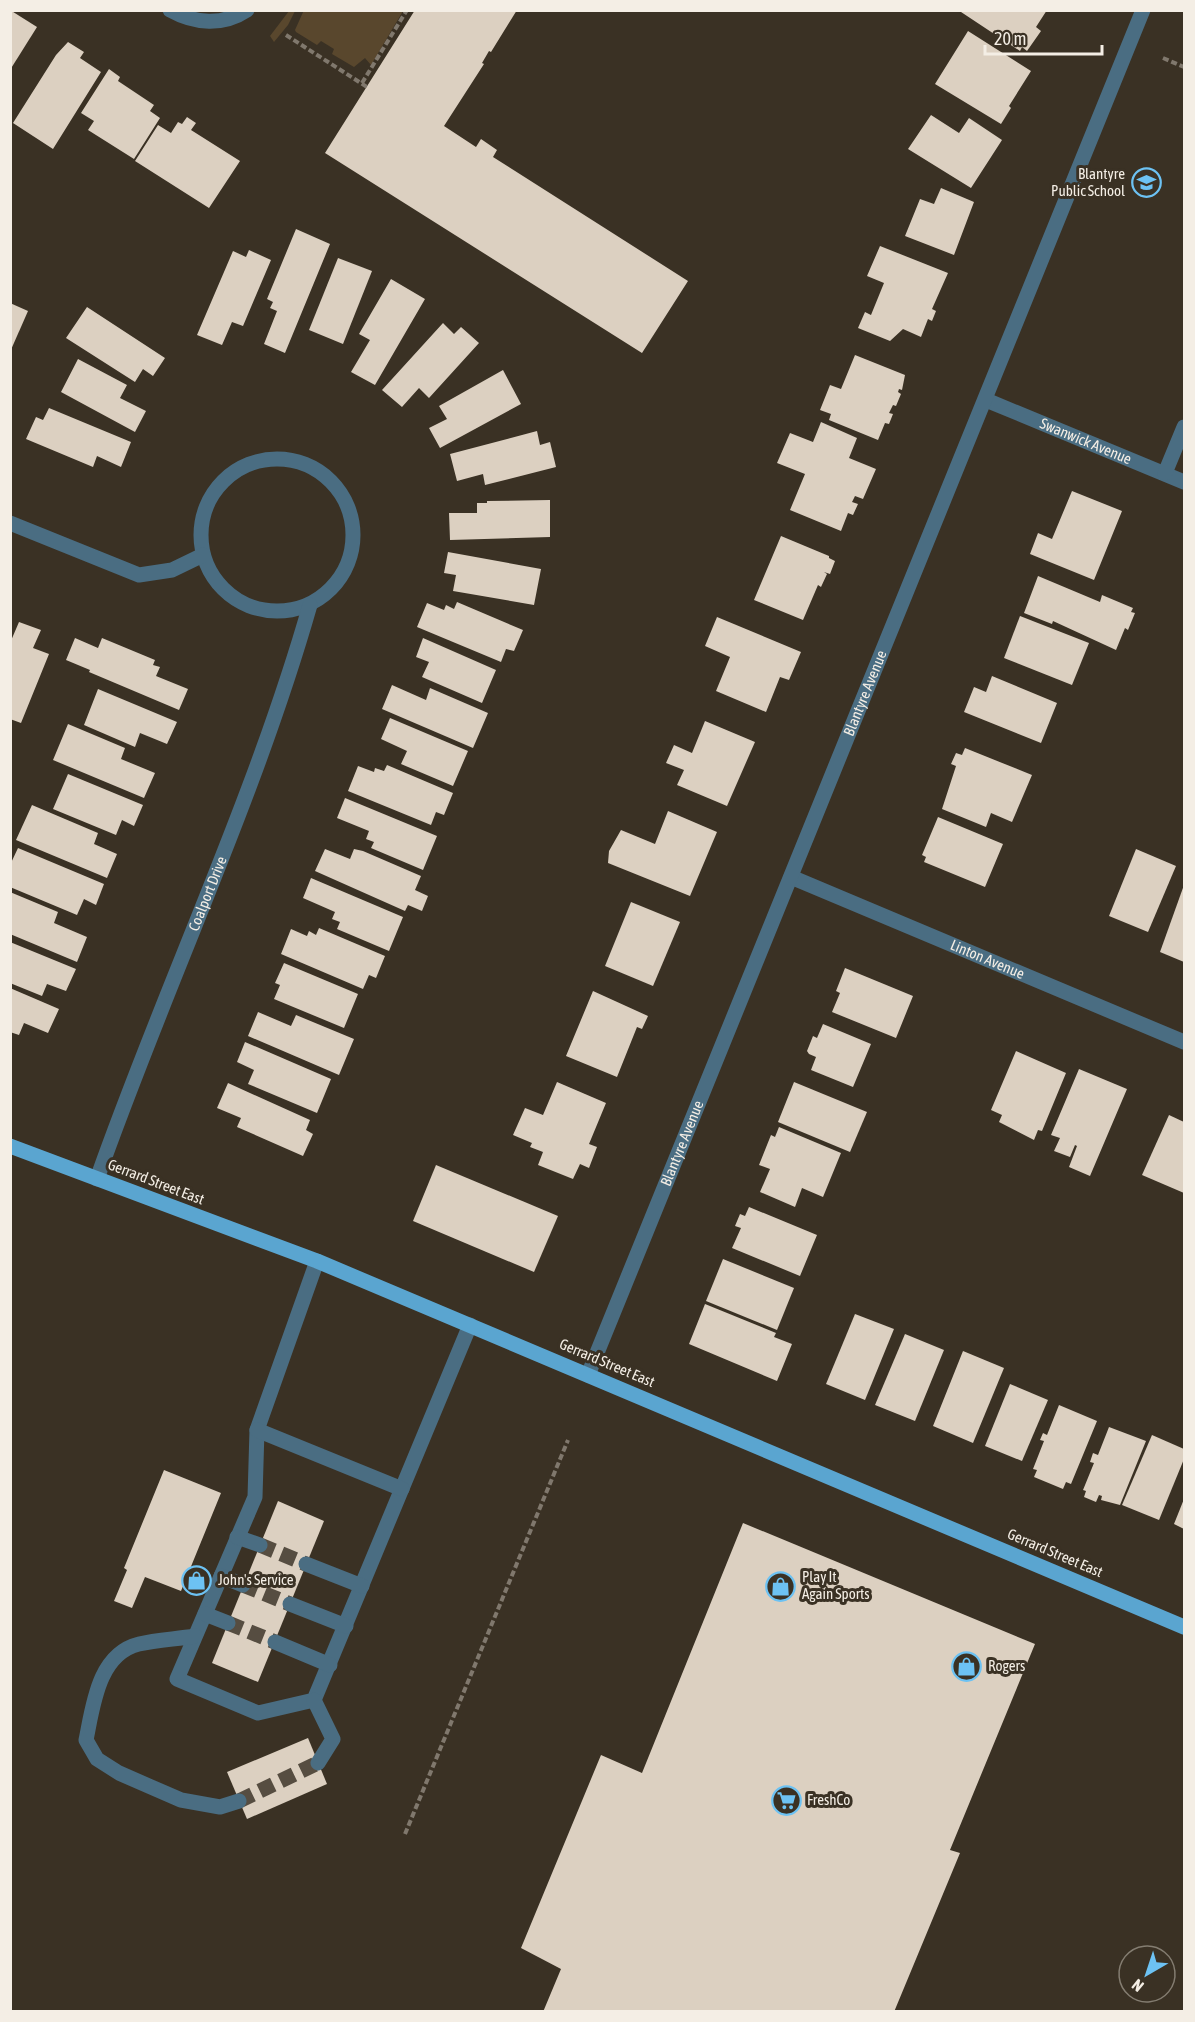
<svg xmlns="http://www.w3.org/2000/svg" width="1195" height="2022" font-family="'Asap Condensed',sans-serif">
  <style>
    .green { fill: #59472d }
    .building { fill: #dcd0c1 }
    .lines { fill: none; stroke-linecap: round; stroke-linejoin: round }
    .minor-tunnel { stroke: #564d41; stroke-width: 15; stroke-dasharray: 15 8; stroke-linecap: butt }
    .path { stroke: #80786d; stroke-width: 4; stroke-dasharray: 6 3; stroke-linecap: butt }
    .minor { stroke: #4a6d82; stroke-width: 15 }
    .major { stroke: #5aa5d0; stroke-width: 15 }
    .labels { text-anchor: middle; stroke-width: 6; stroke-linejoin: round; paint-order: stroke }
    .poi-label { font-size: 15px; fill: #f4eee5; stroke: #3a3124; text-anchor: start }
    .street-label { font-size: 15px; fill: #f4eee5; stroke: #3a3124 }
  </style>
  <rect width="100%" height="100%" fill="#3a3124"/>
  <!-- green -->
  <g class="green">
    <path d="M304,10H403V11L371,65L365,58L354,67L332,54L334,49L321,41L317,45L296,32L295,30Z"/>
    <path d="M289,11H295L288,25L274,42L270,36Z"/>
  </g>
  <!-- building -->
  <g class="building">
    <path d="M10,10L37,27L10,70Z"/>
    <path d="M415,10H517L491,52L489,51L482,63L484,64L444,126L476,147L481,139L497,150L493,157L688,281L642,353L325,153Z"/>
    <path d="M958,10H1047L1036,27L1041,31L1027,51L1022,47L1020,51Z"/>
    <path d="M968,31L1031,71L1009,106L1011,108L1001,124L935,84Z"/>
    <path d="M68,42L84,52L80,58L101,72L53,149L13,123L56,55Z"/>
    <path d="M109,69L120,77L118,81L154,105L150,111L160,118L134,159L88,130L94,121L81,113Z"/>
    <path d="M931,115L959,133L969,118L1002,140L971,188L908,149Z"/>
    <path d="M187,117L196,123L191,130L240,161L209,208L135,161L158,125L171,133L178,122L182,124Z"/>
    <path d="M941,188L974,202L954,255L905,236L920,199L934,204Z"/>
    <path d="M296,229L330,244L285,353L264,344L277,311L270,308L273,302L267,299Z"/>
    <path d="M880,246L948,273L932,309L936,311L932,321L928,319L921,337L903,329L890,341L858,328L865,312L871,315L884,283L867,276Z"/>
    <path d="M249,250L271,260L243,326L232,322L222,345L197,335L233,251L246,257Z"/>
    <path d="M338,258L372,271L343,344L309,330Z"/>
    <path d="M391,279L425,299L375,385L351,372L370,340L359,334Z"/>
    <path d="M10,303L28,311L10,352Z"/>
    <path d="M87,307L165,358L153,376L143,369L135,382L66,338Z"/>
    <path d="M443,323L454,334L461,327L479,343L429,398L419,388L402,407L382,390Z"/>
    <path d="M855,355L905,375L902,390L899,389L898,392L901,394L896,406L893,405L889,413L893,414L889,424L885,423L878,440L829,420L831,414L820,410L830,385L841,389Z"/>
    <path d="M78,359L127,385L120,398L146,411L135,432L61,392Z"/>
    <path d="M503,370L521,404L440,448L429,428L447,419L439,406Z"/>
    <path d="M49,408L131,442L121,467L97,456L93,467L26,439L36,417L43,420Z"/>
    <path d="M821,422L857,438L849,458L876,469L863,499L855,496L852,502L858,504L853,515L848,513L841,531L790,510L805,474L777,463L790,433L813,442Z"/>
    <path d="M537,431L540,445L550,442L556,467L485,485L483,474L457,481L450,454Z"/>
    <path d="M1072,491L1122,511L1094,580L1030,554L1038,533L1052,539Z"/>
    <path d="M550,500V537L450,540L449,513H477V503H487V501Z"/>
    <path d="M781,536L829,556V558L835,561L830,574L824,572L827,574L821,587L818,585L803,620L754,600Z"/>
    <path d="M448,552L541,569L534,605L453,591L456,575L444,573Z"/>
    <path d="M1038,576L1100,602L1102,595L1133,608L1131,612L1135,613L1128,630L1125,628L1116,650L1053,621L1052,624L1024,613Z"/>
    <path d="M457,602L523,630L514,651L506,649L501,662L417,627L427,603L444,610L446,605L454,609Z"/>
    <path d="M1020,616L1089,643L1072,685L1004,658Z"/>
    <path d="M717,617L801,652L789,680L780,677L766,712L716,691L730,657L705,646Z"/>
    <path d="M19,622L41,630L33,648L49,654L21,723L10,719V643Z"/>
    <path d="M75,638L98,648L102,638L155,660L153,665L160,667L156,676L188,689L179,710L89,672L90,670L66,660Z"/>
    <path d="M423,638L496,670L482,703L422,677L429,662L416,657Z"/>
    <path d="M992,676L1057,703L1041,743L964,712L974,687L986,692Z"/>
    <path d="M392,685L426,700L430,688L488,713L473,748L382,709Z"/>
    <path d="M98,689L177,722L167,744L140,733L135,747L84,725Z"/>
    <path d="M390,718L468,751L453,786L401,764L407,751L381,739Z"/>
    <path d="M705,721L755,742L727,806L677,785L684,770L666,763L674,745L692,753Z"/>
    <path d="M68,724L125,748L121,759L155,773L144,798L53,760Z"/>
    <path d="M965,748L1032,775L1012,822L991,813L986,827L942,809L956,766L951,764L956,753L962,755Z"/>
    <path d="M387,765L453,793L444,815L436,812L431,825L348,791L358,766L374,772L375,768L384,771Z"/>
    <path d="M68,774L143,805L134,826L122,820L116,835L53,809Z"/>
    <path d="M345,798L437,836L423,870L371,848L374,842L366,839L369,831L337,818Z"/>
    <path d="M32,805L98,833L94,844L117,854L107,878L16,840Z"/>
    <path d="M668,811L717,832L690,896L608,863L609,851L621,830L655,844Z"/>
    <path d="M938,817L1003,844L985,887L924,862L926,857L922,855Z"/>
    <path d="M18,848L104,884L96,905L84,899L77,915L10,887V865Z"/>
    <path d="M325,849L350,859L354,849L363,851L421,876L415,890L428,896L422,911L408,905L405,911L315,871Z"/>
    <path d="M1136,849L1176,866L1148,932L1109,916Z"/>
    <path d="M311,878L403,917L389,951L337,929L340,922L332,919L335,912L303,898Z"/>
    <path d="M1184,885V962L1160,952Z"/>
    <path d="M10,892L58,912L54,923L87,937L77,962L10,934Z"/>
    <path d="M631,902L680,922L653,986L605,966Z"/>
    <path d="M319,928L385,956L376,978L369,975L363,989L281,954L291,929L307,936L309,931L316,935Z"/>
    <path d="M10,942L76,969L66,991L47,984L42,996L10,983Z"/>
    <path d="M284,963L358,994L344,1028L274,999L280,985L275,983Z"/>
    <path d="M845,968L913,996L896,1038L832,1012L840,993L836,991Z"/>
    <path d="M10,988L59,1009L48,1033L24,1023L19,1035L10,1032Z"/>
    <path d="M593,991L648,1016L642,1029L637,1027L617,1077L566,1056Z"/>
    <path d="M258,1012L291,1026L296,1015L354,1039L339,1075L248,1036Z"/>
    <path d="M823,1024L871,1044L853,1087L811,1070L816,1057L809,1054L807,1051L813,1036L817,1038Z"/>
    <path d="M245,1042L331,1079L317,1113L248,1084L254,1070L237,1062Z"/>
    <path d="M1016,1051L1066,1073L1042,1131L1038,1130L1034,1140L999,1122L1002,1115L991,1110Z"/>
    <path d="M1079,1069L1127,1089L1090,1176L1069,1167L1077,1146L1075,1145L1070,1157L1054,1151L1060,1138L1051,1135Z"/>
    <path d="M557,1082L606,1103L589,1144L597,1147L589,1168L580,1164L573,1179L538,1165L543,1152L530,1147L532,1143L513,1135L525,1108L543,1115Z"/>
    <path d="M794,1082L867,1112L850,1152L778,1122Z"/>
    <path d="M228,1083L310,1120L306,1130L313,1134L303,1156L237,1127L241,1118L217,1108Z"/>
    <path d="M1169,1115L1184,1122V1193L1142,1175Z"/>
    <path d="M779,1127L841,1153L823,1197L802,1188L795,1207L760,1192L770,1169L759,1165L771,1135L775,1137Z"/>
    <path d="M436,1165L558,1216L534,1272L413,1221Z"/>
    <path d="M749,1207L817,1235L800,1276L732,1248L741,1228L735,1226L740,1214L745,1216Z"/>
    <path d="M723,1259L794,1288L777,1330L706,1301Z"/>
    <path d="M705,1304L776,1333L774,1337L792,1344L777,1381L689,1344Z"/>
    <path d="M855,1314L894,1329L865,1400L826,1384Z"/>
    <path d="M905,1334L944,1350L915,1421L875,1405Z"/>
    <path d="M963,1351L1004,1368L973,1443L933,1426Z"/>
    <path d="M1010,1384L1048,1400L1022,1461L985,1446Z"/>
    <path d="M1059,1405L1097,1421L1071,1484L1066,1482L1063,1489L1034,1477L1037,1470L1033,1469L1044,1441L1040,1440L1043,1433L1047,1435Z"/>
    <path d="M1109,1427L1146,1441L1120,1505L1101,1500L1102,1496L1099,1495L1096,1502L1084,1497L1086,1491L1083,1490L1094,1463L1090,1462L1093,1453L1098,1455Z"/>
    <path d="M1152,1435L1184,1449V1459L1159,1520L1122,1505Z"/>
    <path d="M164,1470L221,1493L181,1591L145,1577L132,1608L114,1601L127,1570L124,1568Z"/>
    <path d="M1184,1499V1529L1174,1524Z"/>
    <path d="M278,1501L324,1521L258,1682L212,1663Z"/>
    <path d="M743,1523L1035,1644L950,1850L960,1853L894,2012H543L561,1969L521,1948L601,1755L642,1773Z"/>
    <path d="M308,1738L327,1784L247,1819L227,1772Z"/>
  </g>
  <g class="lines">
    <!-- minor-tunnel -->
    <g class="minor-tunnel">
      <path d="M260,1545L306,1564"/>
      <path d="M243,1585L290,1604"/>
      <path d="M228,1623L275,1642"/>
      <path d="M239,1801L318,1763"/>
    </g>
    <!-- path -->
    <g class="path">
      <path d="M286,35L367,87"/>
      <path d="M1163,58L1184,67"/>
      <path d="M362,83L407,10"/>
      <path d="M405,1834L568,1440"/>
    </g>
    <!-- minor -->
    <g class="minor">
      <path d="M170,10C195,24 223,26 247,10"/>
      <path id="s1" d="M986,400L1184,482"/>
      <circle cx="277" cy="535" r="76"/>
      <path d="M1165,473L1184,427"/>
      <path d="M10,523L139,575L172,570L203,555"/>
      <path id="s2" d="M791,877L1184,1042"/>
      <path id="s3" d="M97,1179C165,986 254,801 310,605"/>
      <path d="M317,1261L257,1430L255,1497L177,1679L258,1713L314,1700L470,1325"/>
      <path id="s4" d="M588,1375L1143,10"/>
      <path d="M257,1430L402,1489"/>
      <path d="M237,1537L260,1545"/>
      <path d="M306,1564L362,1586"/>
      <path d="M221,1576L243,1585"/>
      <path d="M290,1604L346,1626"/>
      <path d="M205,1614L228,1623"/>
      <path d="M195,1636C177,1639 157,1640 139,1644C98,1654 93,1706 86,1740L97,1759L119,1773L181,1800L220,1807L239,1801"/>
      <path d="M275,1642L330,1665"/>
      <path d="M314,1700L333,1739L318,1763"/>
    </g>
    <!-- major -->
    <path class="major" d="M10,1146L317,1261L1184,1627"/>
  </g>
  <!-- icons -->
  <defs>
    <symbol id="school-ring" viewBox="-11 -11 22 22"><circle r="9.5" fill="#3a3124" stroke="#6dc2f3" stroke-width="1.5"/><path d="M0-5L7-2L0 1L-7-2ZM-4 1L0 2.5L4 1V4Q0 6-4 4Z" fill="#6dc2f3"/></symbol>
    <symbol id="shop-ring" viewBox="-11 -11 22 22"><circle r="9.5" fill="#3a3124" stroke="#6dc2f3" stroke-width="1.5"/><path d="M-5-2.5h2.3a2.7 3.5 0 0 1 5.4 0H5L5.5 6h-11ZM-1.5-2.5h3a1.5 2.3 0 0 0-3 0Z" fill="#6dc2f3"/></symbol>
    <symbol id="supermarket-ring" viewBox="-11 -11 22 22"><circle r="9.5" fill="#3a3124" stroke="#6dc2f3" stroke-width="1.5"/><path d="M-6-5.5h2.5l.6 2H6L4.5 2H-2.5L-4.4-4H-6ZM-1.5 3.2a1.3 1.3 0 1 0 .1 0ZM3 3.2a1.3 1.3 0 1 0 .1 0Z" fill="#6dc2f3"/></symbol>
  </defs>
  <g fill-rule="evenodd">
    <use href="#school-ring" x="1130" y="166" width="33" height="33"/>
    <use href="#shop-ring" x="180" y="1564" width="33" height="33"/>
    <use href="#shop-ring" x="764" y="1570" width="33" height="33"/>
    <use href="#shop-ring" x="950" y="1650" width="33" height="33"/>
    <use href="#supermarket-ring" x="770" y="1784" width="33" height="33"/>
  </g>
  <g class="labels">
    <!-- poi labels -->
    <g class="poi-label">
      <text x="1125" y="179" text-anchor="end">Blantyre<tspan x="1125" dy="17">Public School</tspan></text>
      <text x="802" y="1582">Play It<tspan x="802" dy="17">Again Sports</tspan></text>
      <text x="218" y="1585">John's Service</text>
      <text x="988" y="1671">Rogers</text>
      <text x="807" y="1805">FreshCo</text>
    </g>
    <!-- street labels -->
    <g class="street-label">
      <text dy="5" stroke="none"><textPath href="#s1" startOffset="108">Swanwick Avenue</textPath></text>
      <text dy="5" stroke="none"><textPath href="#s4" startOffset="736">Blantyre Avenue</textPath></text>
      <text dy="5" stroke="none"><textPath href="#s3" startOffset="306">Coalport Drive</textPath></text>
      <text dy="5" stroke="none"><textPath href="#s2" startOffset="213">Linton Avenue</textPath></text>
      <text dy="5" stroke="none"><textPath href="#s4" startOffset="250">Blantyre Avenue</textPath></text>
      <text transform="translate(156 1182) rotate(21)" y="5">Gerrard Street East</text>
      <text transform="translate(607 1363) rotate(23)" y="5">Gerrard Street East</text>
      <text transform="translate(1055 1553) rotate(23)" y="5">Gerrard Street East</text>
    </g>
  </g>
  <!-- border -->
  <rect width="1195" height="2022" fill="none" stroke="#f4eee5" stroke-width="24"/>
  <!-- north arrow -->
  <g transform="translate(1147 1974) rotate(219)"><circle r="28" fill="#3a3124" stroke="#847d71" stroke-width="1.5"/>
  <path d="M0-4.5L10 22L0 15L-10 22Z" fill="#6dc2f3"/>
  <text y="-9" font-size="16" font-weight="bold" text-anchor="middle" fill="#f4eee5">N</text>
  </g>
  <!-- scale -->
  <path d="M985 45v9h117v-9" fill="none" stroke="#f4eee5" stroke-width="3"/>
  <text x="994" y="45" font-size="18" fill="#f4eee5" stroke="#3a3124" stroke-width="4.5" paint-order="stroke">20 m</text>
</svg>
